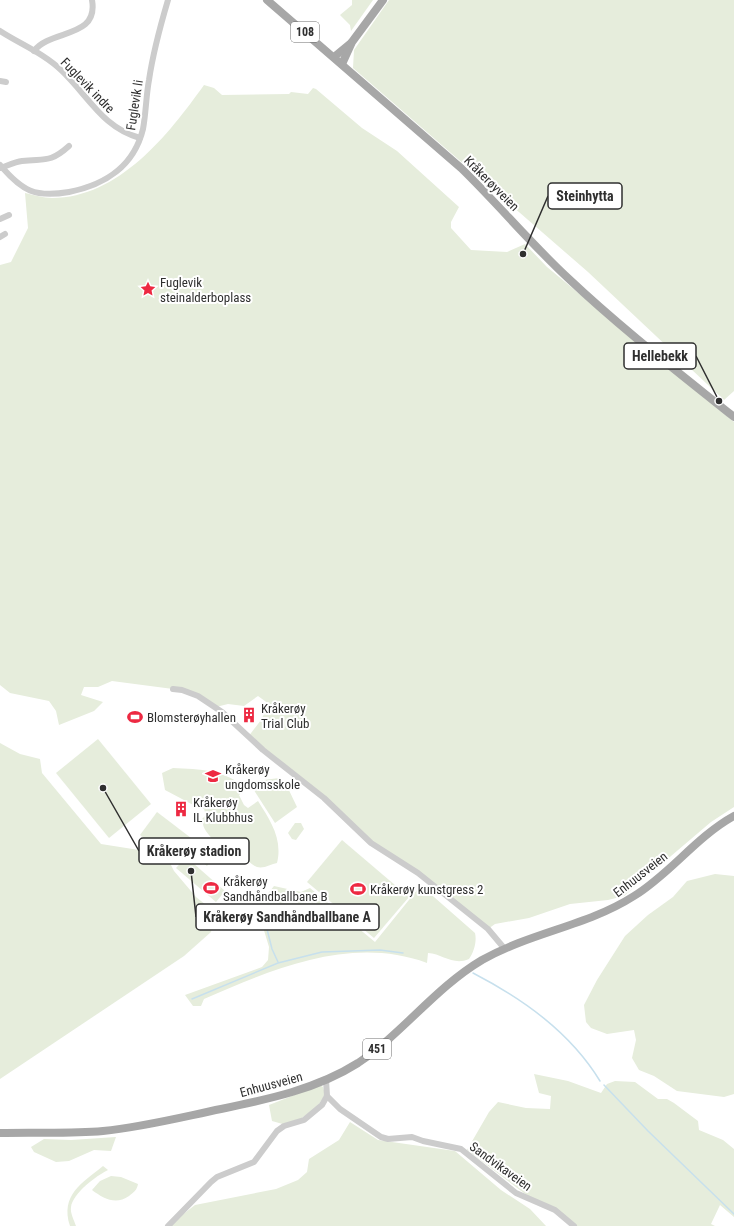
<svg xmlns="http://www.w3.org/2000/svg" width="734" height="1226" font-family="'Roboto Condensed',sans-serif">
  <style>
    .green { fill: #e6eddc }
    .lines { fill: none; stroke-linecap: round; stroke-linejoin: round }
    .stream { stroke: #c7e0ed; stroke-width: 1.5 }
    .minor { stroke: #ccc; stroke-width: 6 }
    .major { stroke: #a7a7a7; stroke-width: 8 }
    .labels { text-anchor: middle; stroke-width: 4; stroke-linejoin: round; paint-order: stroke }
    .shield { fill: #fff; stroke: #6d6d6d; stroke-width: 1 }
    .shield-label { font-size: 12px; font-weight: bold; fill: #2f2f2f }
    .street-label { font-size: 13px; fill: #2f2f2f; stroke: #fff }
    .poi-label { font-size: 13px; fill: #2f2f2f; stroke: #fff; text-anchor: start }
    .leader { fill: none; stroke: #2f2f2f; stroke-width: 1.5 }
    .callout-dot { fill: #2f2f2f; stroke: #fff; stroke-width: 1.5 }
    .callout { fill: #fff; stroke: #2f2f2f; stroke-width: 1.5 }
    .callout-label { font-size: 14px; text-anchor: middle; font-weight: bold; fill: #2f2f2f }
  </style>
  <rect width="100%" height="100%" fill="#fff"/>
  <!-- green -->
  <g class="green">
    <path d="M352,0H373L351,31L350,25L340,15L352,5Z"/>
    <path d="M389,0H734V391L724,400L588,272L353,68L354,50Z"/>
    <path d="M204,85L214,88L222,95L289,94L291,92L308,94L313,88L316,89L362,128L397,151L459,207L451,222V228L471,250L507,252L525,244L547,267L734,422V807L711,822L624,896L608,900L570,904L529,918L495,924L488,929L418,873L388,855L248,737L261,720L269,704L258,696L244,706L228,704L216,707L198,696L173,689L112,681L98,687H84L81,695L103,702L94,711L59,725L56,711L49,701L10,693L0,685V265L11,262L28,228L25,193C34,195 44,198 52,198C119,198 169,134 204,85Z"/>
    <path d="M98,739L151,804L109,838L56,773Z"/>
    <path d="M0,743L20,754L40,759L42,773L101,844L158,853L169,861L174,871L196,897L211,909L214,921L211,932L184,956L0,1079Z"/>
    <path d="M173,768C199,769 227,770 246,789L239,795L244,805L248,808L258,801C270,820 283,839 277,863C271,864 264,869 257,867C253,866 251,862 246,861L244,864L240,862C230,855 204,835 203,824L200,821L206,815L204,809L199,808L165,790L162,773Z"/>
    <path d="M279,778L286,784L297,807L275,823L252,787L256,781Z"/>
    <path d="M157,812L195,841L178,864L140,835Z"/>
    <path d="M295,823H301L304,829L296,840L292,839L288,833Z"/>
    <path d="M198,838L218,852L207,866L188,851Z"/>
    <path d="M342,840L409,897L374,938L307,882Z"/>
    <path d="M186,857L225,891L216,902L196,885L197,883L196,885L176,868Z"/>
    <path d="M715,874L734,876V1094L724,1097L677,1091L654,1076L639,1070L632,1058L636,1040L634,1030L607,1034L591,1028L586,1022L584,1005L597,980L625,936L648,915L673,897L687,881Z"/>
    <path d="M274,886L301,892L310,888L375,942L417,890H426L475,933C477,941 474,952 469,959C453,966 443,954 428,953L427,963C351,935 273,969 204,999L201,1006H193L185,995L262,967L268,960L269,947L260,917L253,912Z"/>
    <path d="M534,1074L568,1081L601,1093L607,1084L615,1081L635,1082L658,1099H667L674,1103L698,1121L699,1130L723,1140L734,1149V1217L720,1205L711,1224L715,1226H576L533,1200L467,1150L489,1112L498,1102L526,1108L550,1109L551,1096L539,1093Z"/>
    <path d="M320,1085L323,1087L325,1094L318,1106L299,1120L286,1125L272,1121L269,1105Z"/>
    <path d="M350,1122L378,1140L455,1151L501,1190L530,1209L546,1226H168L195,1205L276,1189L298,1180L307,1172L309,1159L339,1140Z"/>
    <path d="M116,1137L111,1151L94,1150L69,1161L56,1162L34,1152L31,1147L44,1139L71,1140Z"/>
    <path d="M103,1166L108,1170C96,1176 73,1193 71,1207C70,1213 74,1220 76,1226H70C60,1195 82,1183 103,1166Z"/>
    <path d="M111,1176L121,1177L138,1184C137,1190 134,1192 129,1196C116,1205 104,1199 92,1190L100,1181Z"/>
  </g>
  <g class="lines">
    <!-- stream -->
    <g class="stream">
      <path d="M262,909L272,949L278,962"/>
      <path d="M473,973C523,999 570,1032 600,1081"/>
      <path d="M192,999L278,963L322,952L380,950L403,953"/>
      <path d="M604,1085L648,1131L734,1214"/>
    </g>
    <!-- minor -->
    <g class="minor">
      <path d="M0,31C20,44 45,54 62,71C89,97 103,128 140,138"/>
      <path d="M34,51C50,29 99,39 92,0"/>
      <path d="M0,81L6,82"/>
      <path d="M0,165C22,191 35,198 69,192C105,185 134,166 143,129C146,113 146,96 149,80C153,53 160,27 168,0"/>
      <path d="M0,168C7,166 14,162 22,161C44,158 49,164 69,146"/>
      <path d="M0,219L9,215"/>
      <path d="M0,237L5,234"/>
      <path d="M173,689L182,690L198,696L222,712L263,750L324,798L371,843L418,873L488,929L504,948"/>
      <path d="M327,1096L340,1109L381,1137L388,1139L412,1137L423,1141L461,1149L516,1193L555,1210L574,1226"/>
      <path d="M168,1226L211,1182L217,1177L254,1162L277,1131L284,1126L304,1120L322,1105L327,1096L326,1080"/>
    </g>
    <!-- major -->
    <g class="major">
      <path d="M267,0L461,168C498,204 531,244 569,279C621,328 678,372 734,417"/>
      <path d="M334,57L351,43"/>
      <path d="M342,64L352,42L383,0"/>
      <path d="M0,1133C34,1132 69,1134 103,1131C143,1127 182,1117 221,1109C269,1099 317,1089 358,1063C403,1033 435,988 482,960C532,932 587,926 634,896C670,874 696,837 734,816"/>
    </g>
  </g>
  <!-- icons -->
  <defs>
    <symbol id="sight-bare" viewBox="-9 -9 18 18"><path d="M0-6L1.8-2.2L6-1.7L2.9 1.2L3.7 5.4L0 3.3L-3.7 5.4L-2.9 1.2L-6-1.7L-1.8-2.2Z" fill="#ed2942" stroke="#fff" stroke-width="2.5" paint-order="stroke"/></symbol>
    <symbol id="building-bare" viewBox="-9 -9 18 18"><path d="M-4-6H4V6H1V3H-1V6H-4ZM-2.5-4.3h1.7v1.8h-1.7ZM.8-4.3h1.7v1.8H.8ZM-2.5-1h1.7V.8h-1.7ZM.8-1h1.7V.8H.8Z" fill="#ed2942" stroke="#fff" stroke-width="2.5" paint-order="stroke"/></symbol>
    <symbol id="stadium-bare" viewBox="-9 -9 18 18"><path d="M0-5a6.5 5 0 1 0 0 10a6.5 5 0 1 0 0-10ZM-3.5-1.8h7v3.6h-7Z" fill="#ed2942" stroke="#fff" stroke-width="2.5" paint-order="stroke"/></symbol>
    <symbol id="school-bare" viewBox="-9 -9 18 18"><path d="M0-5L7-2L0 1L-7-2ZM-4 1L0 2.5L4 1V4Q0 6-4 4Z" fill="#ed2942" stroke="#fff" stroke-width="2.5" paint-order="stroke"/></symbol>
  </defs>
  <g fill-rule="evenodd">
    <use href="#sight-bare" x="137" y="278" width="22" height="22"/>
    <use href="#building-bare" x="238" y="704" width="22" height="22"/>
    <use href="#stadium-bare" x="124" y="706" width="22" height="22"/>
    <use href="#school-bare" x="202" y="765" width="22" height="22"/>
    <use href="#building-bare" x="170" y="798" width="22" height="22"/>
    <use href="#stadium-bare" x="200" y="877" width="22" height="22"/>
    <use href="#stadium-bare" x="347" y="878" width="22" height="22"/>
  </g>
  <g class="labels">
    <!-- shield labels -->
    <g class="shield">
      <rect x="291" y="22" width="28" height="20" rx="3"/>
      <rect x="363" y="1039" width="28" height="20" rx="3"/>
    </g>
    <g class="shield-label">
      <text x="305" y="36">108</text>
      <text x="377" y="1053">451</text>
    </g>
    <!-- street labels -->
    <g class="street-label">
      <text transform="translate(88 85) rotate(46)" y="5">Fuglevik indre</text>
      <text transform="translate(134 105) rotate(-81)" y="5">Fuglevik li</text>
      <text transform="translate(492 183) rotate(45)" y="5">Kråkerøyveien</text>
      <text transform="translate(640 874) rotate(-38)" y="5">Enhuusveien</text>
      <text transform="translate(271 1084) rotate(-15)" y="5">Enhuusveien</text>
      <text transform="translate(501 1166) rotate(36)" y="5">Sandvikaveien</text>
    </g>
    <!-- poi labels -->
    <g class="poi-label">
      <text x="160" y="287">Fuglevik<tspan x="160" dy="15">steinalderboplass</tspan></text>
      <text x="261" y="713">Kråkerøy<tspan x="261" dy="15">Trial Club</tspan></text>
      <text x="147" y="722">Blomsterøyhallen</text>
      <text x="225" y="774">Kråkerøy<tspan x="225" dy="15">ungdomsskole</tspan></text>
      <text x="193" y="807">Kråkerøy<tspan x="193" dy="15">IL Klubbhus</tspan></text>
      <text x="223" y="886">Kråkerøy<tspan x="223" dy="15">Sandhåndballbane B</tspan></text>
      <text x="370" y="894">Kråkerøy kunstgress 2</text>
    </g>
  </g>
  <!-- callouts -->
  <path class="leader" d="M523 254L548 196M719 401L696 356M103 788L139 851M191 871L196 917"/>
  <g class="callout-dot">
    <circle cx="523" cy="254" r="4"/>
    <circle cx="719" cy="401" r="4"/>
    <circle cx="103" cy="788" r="4"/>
    <circle cx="191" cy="871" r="4"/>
  </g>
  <g class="callout">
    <rect x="548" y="183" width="74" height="26" rx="4"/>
    <rect x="624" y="343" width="72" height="26" rx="4"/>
    <rect x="139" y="838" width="110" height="26" rx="4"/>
    <rect x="196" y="904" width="183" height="26" rx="4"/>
  </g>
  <g class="callout-label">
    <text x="585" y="201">Steinhytta</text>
    <text x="660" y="361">Hellebekk</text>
    <text x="194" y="856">Kråkerøy stadion</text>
    <text x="287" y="922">Kråkerøy Sandhåndballbane A</text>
  </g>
</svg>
